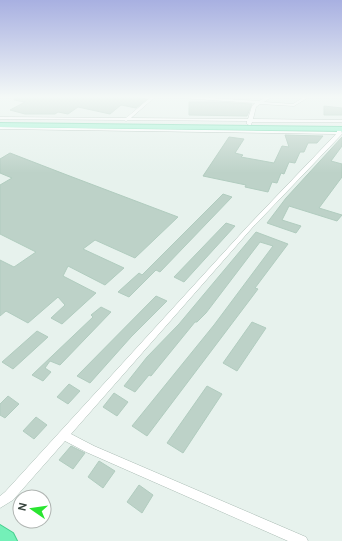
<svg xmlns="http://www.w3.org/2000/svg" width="342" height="541" font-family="'DM Sans',sans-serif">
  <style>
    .building { fill: #bdd2c8; stroke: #b1ccbf }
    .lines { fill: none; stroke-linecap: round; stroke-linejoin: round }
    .minor-casing { stroke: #aabcb4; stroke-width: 1 }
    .primary-casing { stroke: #6fd8ac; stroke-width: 2 }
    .motorway-casing { stroke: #44ce8c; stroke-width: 2 }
    .minor { fill: #fff; fill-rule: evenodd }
    .primary { fill: #9df4d2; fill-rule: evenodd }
    .motorway { fill: #74f0b8; fill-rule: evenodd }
  </style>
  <rect width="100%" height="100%" fill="#e7f2ed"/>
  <!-- building -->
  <g class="building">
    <path d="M14,97H137L147,99L136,108L121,105L110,114L78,107L68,114L58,112L55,114H25L10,110L25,102L14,100Z"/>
    <path d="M189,102H219L252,104L247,116L189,115Z"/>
    <path d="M324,106L342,108V115H324Z"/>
    <path d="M285,135L323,136L317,143H308L304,152H300L295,163L289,162L284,174L281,173L277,183L272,182L268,192L245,187L246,185L203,176L229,137L244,139L235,153L243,155L241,157L274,163L282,146L289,147Z"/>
    <path d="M342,137V146L331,161L342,164V177L319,208L342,215L337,221L289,206L282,220L301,226L296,233L267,223L286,198Z"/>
    <path d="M10,153L67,175L178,217L135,258L95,240L83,249L124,268L105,285L68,266L63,276L96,293L62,324L51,318L65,305L58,297L28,323L6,311L0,316V260L14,267L36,252L0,234V185L12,178L0,173V159Z"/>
    <path d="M223,194L232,197L160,272L156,270L129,297L118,292L139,273L142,275Z"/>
    <path d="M226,223L235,226L184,282L174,277Z"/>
    <path d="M256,232L288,244L255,288L258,289L252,297L147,436L132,426L214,325L273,246L260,242L206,313L197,322H195L151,376L149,375L135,392L124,386L147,357L179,324Z"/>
    <path d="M156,296L167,301L131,337L90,383L77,376Z"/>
    <path d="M101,307L111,312L60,365L50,361L45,368L51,372L43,381L32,375L93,317L91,315Z"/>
    <path d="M252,322L266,328L237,371L223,363Z"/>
    <path d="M37,331L48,337L13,369L2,362Z"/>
    <path d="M69,384L80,391L68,404L57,397Z"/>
    <path d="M207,386L222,394L183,453L167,443Z"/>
    <path d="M114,393L128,402L117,416L103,407Z"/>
    <path d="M8,396L19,404L5,418L0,415V404Z"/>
    <path d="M36,417L47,425L34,439L23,431Z"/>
    <path d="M71,446L85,453L73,469L59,460Z"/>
    <path d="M99,461L115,471L103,488L88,477Z"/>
    <path d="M139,485L153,495L142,513L127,502Z"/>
  </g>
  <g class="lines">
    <defs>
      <g id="minor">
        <path d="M151,97H155L131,118L248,119L252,106L255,103L181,98L179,97H196L259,101L266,97H271L264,102L293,104L304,97H309L294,106L260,104L256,107L253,119L342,120V122H252L251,125H249L247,124V121L128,120L126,121L124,120L0,119V117L126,118Z"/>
        <path d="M0,127L337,132V128H341L342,134L252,228L71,434L94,446L306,537L308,541H288L86,452L65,441L13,500L0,508V496L5,492L248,226L336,134L0,129Z"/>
      </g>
      <path id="primary" d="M0,123L342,127V131L0,127Z"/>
      <path id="motorway" d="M0,525L13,533L17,541H0Z"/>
    </defs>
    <!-- minor casing -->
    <use href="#minor" class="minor-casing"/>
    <!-- primary casing -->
    <use href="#primary" class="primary-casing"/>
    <!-- motorway casing -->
    <use href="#motorway" class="motorway-casing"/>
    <!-- minor -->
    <use href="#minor" class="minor"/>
    <!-- primary -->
    <use href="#primary" class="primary"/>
    <!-- motorway -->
    <use href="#motorway" class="motorway"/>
  </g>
  <!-- sky -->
  <linearGradient id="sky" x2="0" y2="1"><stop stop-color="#a8b0e1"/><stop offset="0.56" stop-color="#f4f9f7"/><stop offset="1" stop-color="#f4f9f7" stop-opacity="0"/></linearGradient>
  <rect width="342" height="173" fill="url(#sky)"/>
  <!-- north arrow -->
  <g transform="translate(32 509) rotate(283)"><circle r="19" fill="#ffffff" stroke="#afb4b1"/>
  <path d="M0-3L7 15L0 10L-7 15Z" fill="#2ae531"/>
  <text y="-6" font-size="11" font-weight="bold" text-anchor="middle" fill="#37443d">N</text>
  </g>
</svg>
